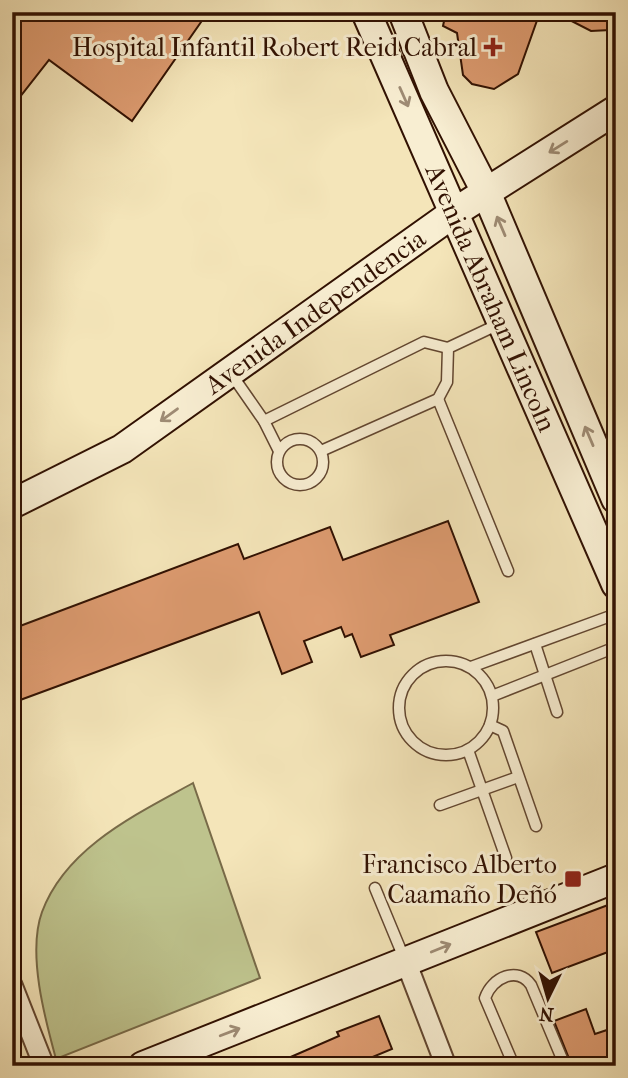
<svg xmlns="http://www.w3.org/2000/svg" width="628" height="1078" font-family="'IM FELL French Canon',serif">
  <style>
    .green { fill: #bec38d; stroke: #786a48; stroke-width: 2 }
    .building { fill: #dd9b70; stroke: #311102; stroke-width: 2 }
    .lines { fill: none; stroke-linecap: round; stroke-linejoin: round }
    .service-casing { stroke: #624630; stroke-width: 13 }
    .minor-casing { stroke: #624630; stroke-width: 23 }
    .secondary-casing { stroke: #311102; stroke-width: 32 }
    .service { stroke: #f8eed2; stroke-width: 10 }
    .minor { stroke: #f8eed2; stroke-width: 19 }
    .secondary { stroke: #f8eed2; stroke-width: 28 }
    .oneway { stroke: #9e8b74 }
    .poi-dot { fill: #8f2418; stroke: #f8eed2; stroke-width: 2.5 }
    .labels { text-anchor: middle; stroke-width: 6; stroke-linejoin: round; paint-order: stroke }
    .poi-label { font-size: 26px; fill: #311102; stroke: #f8eed2; text-anchor: end }
    .street-label { font-size: 26px; fill: #311102; stroke: #f8eed2 }
  </style>
  <rect width="100%" height="100%" fill="#f4e5b9"/>
  <filter id="stains"><feTurbulence type="fractalNoise" baseFrequency=".00286" numOctaves="4"/><feColorMatrix values="0 0 0 0 .2 0 0 0 0 .09 0 0 0 0 .02 0 0 0 .5 -.17"/></filter>
  <radialGradient id="worn" r=".72"><stop offset=".6" stop-color="#630" stop-opacity="0"/><stop offset="1" stop-color="#630" stop-opacity=".3"/></radialGradient>
  <!-- green -->
  <path class="green" d="M193,783L260,978L56,1059C45,1019 27,953 42,912C66,847 137,814 193,783Z"/>
  <!-- building -->
  <g class="building">
    <path d="M12,12H208L132,121L49,60L12,107Z"/>
    <path d="M446,12H540L518,74L494,89L472,84L463,75L457,33L443,26Z"/>
    <path d="M554,12H611L610,30L591,31Z"/>
    <path d="M448,521L479,602L390,635L394,645L361,657L352,634L345,637L341,627L304,641L312,662L282,674L259,612L12,703V629L238,544L244,559L330,527L343,560Z"/>
    <path d="M616,902V949L552,973L536,932Z"/>
    <path d="M586,1009L595,1034L616,1027V1066H572L554,1021Z"/>
    <path d="M379,1016L392,1049L351,1066H270L339,1036L337,1032Z"/>
  </g>
  <g class="lines">
    <defs>
      <g id="service">
        <path d="M232,375L264,421L279,451"/>
        <path d="M438,399L508,571"/>
        <path d="M264,421L424,342L448,348"/>
        <circle cx="300" cy="462" r="23"/>
        <path d="M321,451L438,399L447,382L448,348L499,324"/>
        <path d="M535,644L557,712"/>
        <circle cx="446" cy="708" r="47"/>
        <path d="M471,667L616,614"/>
        <path d="M492,696L616,647"/>
        <path d="M490,725L503,731L536,826"/>
        <path d="M468,750L506,858"/>
        <path d="M440,805L518,777"/>
        <path d="M375,888L404,958"/>
        <path d="M514,1066L485,998C492,977 518,966 531,985L565,1066"/>
      </g>
      <g id="minor">
        <path d="M406,962L446,1066"/>
        <path d="M12,985L44,1066"/>
      </g>
      <g id="secondary">
        <path id="s1" d="M366,12L616,584"/>
        <path d="M403,12L434,91L486,192L616,499"/>
        <path id="s2" d="M12,504L122,449L455,212L616,110"/>
        <path d="M143,1066L616,878"/>
      </g>
    </defs>
    <!-- service casing -->
    <use href="#service" class="service-casing"/>
    <!-- minor casing -->
    <use href="#minor" class="minor-casing"/>
    <!-- secondary casing -->
    <use href="#secondary" class="secondary-casing"/>
    <!-- service -->
    <use href="#service" class="service"/>
    <!-- minor -->
    <use href="#minor" class="minor"/>
    <!-- secondary -->
    <use href="#secondary" class="secondary"/>
  </g>
  <!-- one-way arrows -->
  <defs><path id="oneway-shaft" d="M-6 0H5M1.5-3L5.5 0L1.5 3" fill="none" stroke-width="1.6" stroke-linecap="round" stroke-linejoin="round" transform="scale(1.75)"/></defs>
  <g class="oneway">
    <use href="#oneway-shaft" transform="translate(404 97) rotate(66)"/>
    <use href="#oneway-shaft" transform="translate(558 147) rotate(148)"/>
    <use href="#oneway-shaft" transform="translate(501 226) rotate(-113)"/>
    <use href="#oneway-shaft" transform="translate(169 415) rotate(144)"/>
    <use href="#oneway-shaft" transform="translate(589 436) rotate(-113)"/>
    <use href="#oneway-shaft" transform="translate(441 948) rotate(-22)"/>
    <use href="#oneway-shaft" transform="translate(230 1032) rotate(-21)"/>
  </g>
  <!-- markers -->
  <g class="poi-dot">
    <path d="M489.5 36.5h7v7h7v7h-7v7h-7v-7h-7v-7h7z"/>
    <rect x="564" y="870" width="18" height="18" rx="3.5"/>
  </g>
  <g class="labels">
    <!-- poi labels -->
    <g class="poi-label">
      <text x="477" y="56">Hospital Infantil Robert Reid Cabral</text>
      <text x="557" y="873">Francisco Alberto<tspan x="557" dy="30">Caamaño Deñó</tspan></text>
    </g>
    <!-- street labels -->
    <g class="street-label">
      <text dy="9" stroke="none"><textPath href="#s1" startOffset="312">Avenida Abraham Lincoln</textPath></text>
      <text dy="9" stroke="none"><textPath href="#s2" startOffset="360">Avenida Independencia</textPath></text>
    </g>
  </g>
  <!-- margin -->
  <rect width="628" height="1078" fill="none" stroke="#f4e5b9" stroke-width="42"/>
  <rect x="14" y="14" width="600" height="1050" fill="none" stroke="#311102" stroke-width="3.5"/>
  <rect x="21" y="21" width="586" height="1036" fill="none" stroke="#311102" stroke-width="2"/>
  <!-- north arrow -->
  <g transform="translate(548 998) rotate(185)" stroke="#f8eed2" stroke-width="5" paint-order="stroke">
  <path d="M0-5L12 26L0 18L-12 26Z" fill="#311102"/>
  <text y="-10" font-size="19" font-weight="bold" text-anchor="middle" fill="#311102">N</text>
  </g>
  <rect width="100%" height="100%" filter="url(#stains)"/>
  <rect width="100%" height="100%" fill="url(#worn)"/>
</svg>
